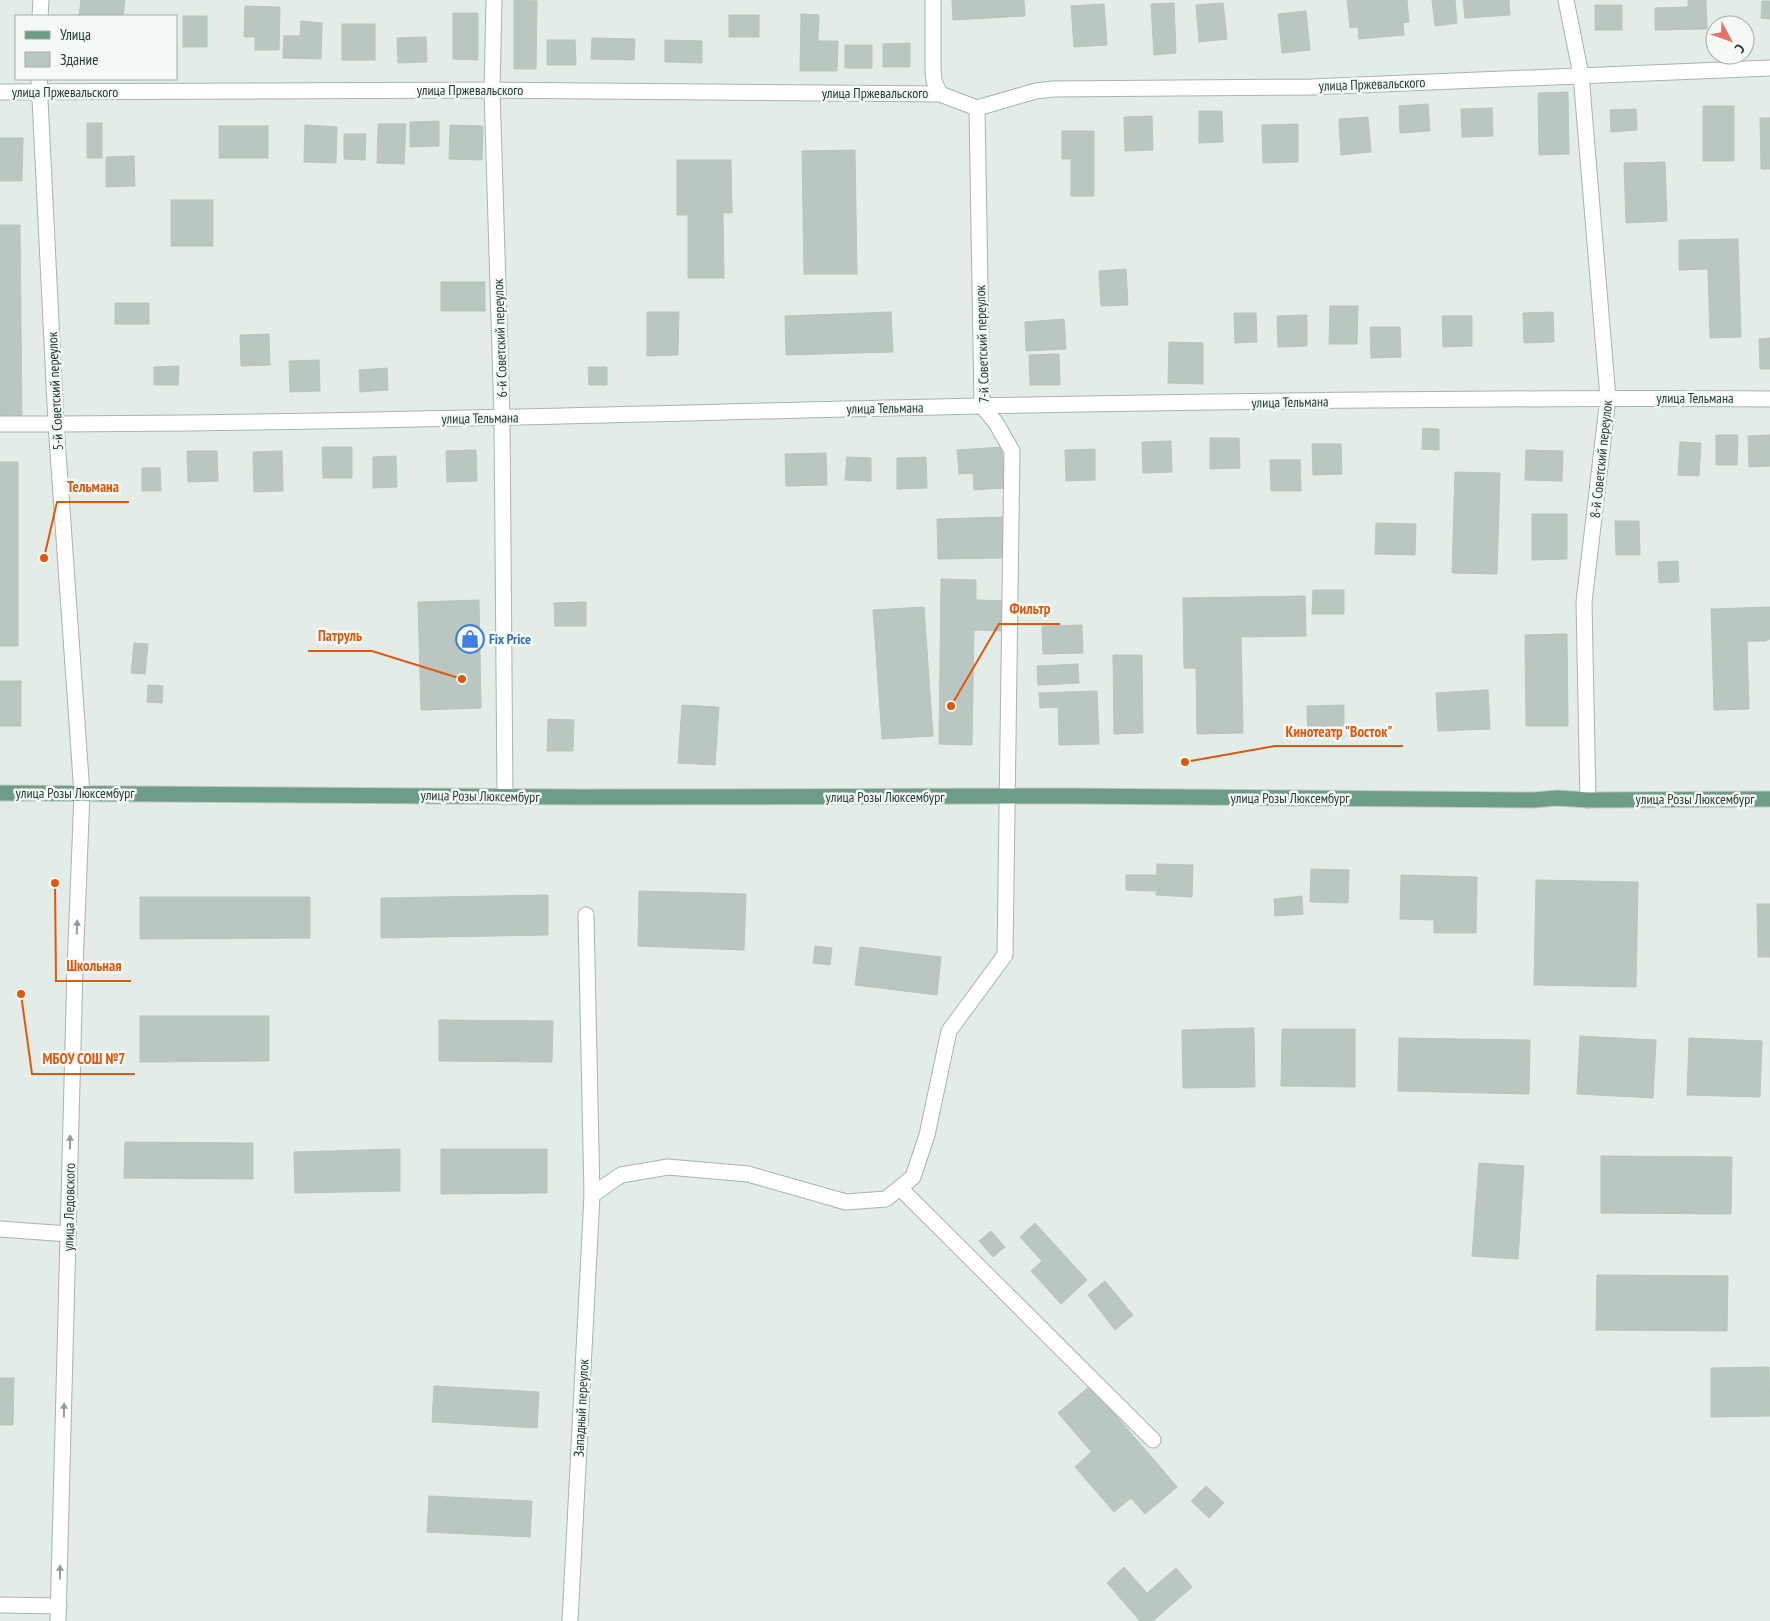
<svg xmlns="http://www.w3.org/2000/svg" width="1770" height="1621" font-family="'PT Sans Narrow',sans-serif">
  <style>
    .building { fill: #bac7c0; stroke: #b7c5bd }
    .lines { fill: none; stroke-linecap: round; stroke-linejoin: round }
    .minor-casing { stroke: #a7b4ad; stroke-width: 17 }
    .major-casing { stroke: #c2c8c6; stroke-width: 17 }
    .minor { stroke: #fff; stroke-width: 15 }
    .major { stroke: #6d9d89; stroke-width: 15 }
    .oneway { fill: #929e98 }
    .labels { text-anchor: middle; stroke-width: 5; stroke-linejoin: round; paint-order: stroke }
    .street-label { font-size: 14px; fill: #253c32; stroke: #f4f9f6 }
    .shop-label { font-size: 14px; font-weight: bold; fill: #366cbe; stroke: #f4f9f6; text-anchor: start }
    .leader { fill: none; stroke: #de580e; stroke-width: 2 }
    .callout-dot { fill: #de580e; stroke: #f4f9f6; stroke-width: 2 }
    .callout-label { font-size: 15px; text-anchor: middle; font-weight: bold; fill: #de580e; stroke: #f4f9f6; stroke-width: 5; stroke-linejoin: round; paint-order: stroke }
  </style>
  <rect width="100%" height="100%" fill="#e4ece7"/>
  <!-- building -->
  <g class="building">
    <path d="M81,0H125L123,16H79Z"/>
    <path d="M514,0L537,1L536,69H514Z"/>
    <path d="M952,0H1024L1025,16L953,20Z"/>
    <path d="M1347,0H1407L1409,22L1403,23L1404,35L1359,39L1358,27L1350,28Z"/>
    <path d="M1432,0H1455L1457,23L1435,26Z"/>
    <path d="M1463,0H1509L1510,15L1465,18Z"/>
    <path d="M1688,0H1706L1707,29L1655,30V8L1688,7Z"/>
    <path d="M1762,1H1770V19L1761,18Z"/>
    <path d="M1174,3L1176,53L1154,55L1151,4Z"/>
    <path d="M1223,3L1227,39L1199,42L1196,5Z"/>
    <path d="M1104,4L1107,45L1074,47L1071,6Z"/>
    <rect x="1595" y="5" width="27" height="25"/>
    <path d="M245,6L280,7L279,50H255V37H244Z"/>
    <path d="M1306,11L1310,50L1282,53L1278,14Z"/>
    <path d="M453,13H478V60L453,59Z"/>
    <path d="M801,14L819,15L818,41H838L837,71H800Z"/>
    <rect x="729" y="15" width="30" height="22"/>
    <rect x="183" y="16" width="24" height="31"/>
    <path d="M301,21L322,23L321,59L283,58L284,36H300Z"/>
    <rect x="342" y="24" width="33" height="36"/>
    <path d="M426,37L427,62L398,63L397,38Z"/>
    <path d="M592,38L635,39L634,60L591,59Z"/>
    <path d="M547,40H575L576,65H547Z"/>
    <path d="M665,40L702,41V63L665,62Z"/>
    <path d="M910,43V67H883V44Z"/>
    <rect x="845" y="45" width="27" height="23"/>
    <path d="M1568,92L1569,154L1539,155L1538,93Z"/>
    <path d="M1428,104L1430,131L1400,133L1399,106Z"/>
    <rect x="1703" y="106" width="31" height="55"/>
    <path d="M1492,108L1493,136L1462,137L1461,109Z"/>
    <path d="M1636,109L1637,130L1611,132L1610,110Z"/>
    <path d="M1199,111H1222L1223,142L1199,143Z"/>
    <path d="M1152,116L1153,150L1125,151L1124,117Z"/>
    <path d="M1368,117L1371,152L1341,155L1339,119Z"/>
    <path d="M1760,118H1770V169H1761Z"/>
    <path d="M439,121V146L410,147V122Z"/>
    <rect x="87" y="123" width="15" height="35"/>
    <path d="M378,124H406L404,164L377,163Z"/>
    <path d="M1298,124V162L1263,163L1262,125Z"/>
    <path d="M305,125L337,127L336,163L304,162Z"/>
    <path d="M450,125L483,126L482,160L449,159Z"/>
    <rect x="219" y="126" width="49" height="32"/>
    <path d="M1062,131H1094V196H1071V159H1062Z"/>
    <path d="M344,134H366L365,160L344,159Z"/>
    <path d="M0,138H23L22,181H0Z"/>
    <path d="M855,150L857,274H804L802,151Z"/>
    <path d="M134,156L135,186L106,187V157Z"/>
    <path d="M677,160H731L732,213H723L724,278H688V215H677Z"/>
    <path d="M1665,162L1667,221L1626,223L1624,163Z"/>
    <rect x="171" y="200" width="42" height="46"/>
    <path d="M0,225H20L22,418H0Z"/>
    <path d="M1738,239L1741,337L1710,338L1708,269L1679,270V240Z"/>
    <path d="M1126,269L1128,305L1101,306L1099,271Z"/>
    <rect x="441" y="282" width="44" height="29"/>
    <rect x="115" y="303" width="34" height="21"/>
    <path d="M1330,306H1358L1357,344H1329Z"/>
    <path d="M647,312H679L678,355L647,356Z"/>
    <path d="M891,312L893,352L786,355L785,316Z"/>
    <path d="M1553,312L1554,342L1524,343L1523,313Z"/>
    <path d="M1234,313H1256L1257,342L1235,343Z"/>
    <path d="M1307,315V346L1278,347L1277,316Z"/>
    <path d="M1442,316H1472V346L1443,347Z"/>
    <path d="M1064,319L1066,349L1026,351L1025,322Z"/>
    <path d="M1370,327H1400L1401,357L1371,358Z"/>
    <path d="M269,334L270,365L241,366L240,335Z"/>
    <path d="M1770,338V369H1760L1759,339Z"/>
    <path d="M1169,342L1203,343V384L1168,383Z"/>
    <path d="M1059,354L1060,385H1030L1029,355Z"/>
    <path d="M319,360L320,391L290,392L289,361Z"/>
    <path d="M179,366L178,385H154V367Z"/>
    <path d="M588,367H607V385H589Z"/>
    <path d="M387,368L388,390L360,392L359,370Z"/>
    <path d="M1423,428L1439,429V450L1422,449Z"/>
    <path d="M1716,435H1738L1737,465H1716Z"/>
    <path d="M1770,435V466L1749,467L1748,436Z"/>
    <path d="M1210,438H1239L1240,468L1210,469Z"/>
    <path d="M1171,441L1172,472L1143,473L1142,442Z"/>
    <path d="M1680,442L1701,443L1699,476L1678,475Z"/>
    <path d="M1312,444H1341L1342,474L1313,475Z"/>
    <path d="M322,447H352V478H323Z"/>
    <path d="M1002,447L1005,488L974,490L973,473L959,474L957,450Z"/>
    <path d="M1095,449V480L1066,481L1065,450Z"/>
    <path d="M476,450L477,481L447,482L446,451Z"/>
    <path d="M1526,450L1563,451L1562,481L1525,480Z"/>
    <path d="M187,451H217L218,481L188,482Z"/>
    <path d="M282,451L283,491L254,492L253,452Z"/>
    <path d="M826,453L827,485L786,486L785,454Z"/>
    <path d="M396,456L397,487L373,488V457Z"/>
    <path d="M847,457L871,458V481L845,480Z"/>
    <path d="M926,457L927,488L897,489V458Z"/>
    <path d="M1270,460H1300L1301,491H1271Z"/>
    <rect x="0" y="462" width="18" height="184"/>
    <path d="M142,468H160L161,491H142Z"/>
    <path d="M1455,472L1500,473L1497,574L1452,573Z"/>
    <path d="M1532,514H1567V559L1532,560Z"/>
    <path d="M1005,517L1006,558L938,559L937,519Z"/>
    <path d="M1615,521H1639L1640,555H1616Z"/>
    <path d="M1376,523L1416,524L1415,555L1375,554Z"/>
    <path d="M1678,561L1679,582L1659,583L1658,562Z"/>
    <path d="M941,579L976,580V600L1006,601L1005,631L974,630L972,745L939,744Z"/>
    <path d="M1313,590H1344V614H1312Z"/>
    <path d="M1305,596L1306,636L1241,637L1243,733L1197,734L1196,668H1184L1183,598Z"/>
    <path d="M479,600L481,708L421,710L418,602Z"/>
    <path d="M586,602V626H555L554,603Z"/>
    <path d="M924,607L933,736L882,739L873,610Z"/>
    <path d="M1770,607V639L1765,641L1712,642L1711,609Z"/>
    <path d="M1082,625L1083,653L1043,654L1042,626Z"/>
    <path d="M1567,634L1568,726H1526L1525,635Z"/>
    <path d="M1747,641L1749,709L1714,710L1712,642Z"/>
    <path d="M134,643L148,644L145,674L131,673Z"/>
    <path d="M1113,655H1142L1143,733L1114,734Z"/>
    <path d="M1078,664L1079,683L1038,685L1037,666Z"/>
    <rect x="0" y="681" width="21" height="45"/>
    <path d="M148,685L163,686L162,703L147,702Z"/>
    <path d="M1488,690L1490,729L1438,731L1436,693Z"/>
    <path d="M1097,691L1099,744L1059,745L1058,707L1040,708L1039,693Z"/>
    <path d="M682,705L719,707L715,765L678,763Z"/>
    <path d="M1344,705V738L1308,739L1307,706Z"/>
    <path d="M548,719L574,720L573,751H547Z"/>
    <path d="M1157,864L1193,865L1192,897L1156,895Z"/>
    <path d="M1311,869L1349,870L1348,903L1310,902Z"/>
    <path d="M1126,875H1156L1155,891L1126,890Z"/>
    <path d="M1401,875L1477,877L1476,933H1434V920L1400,919Z"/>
    <path d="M1536,880L1638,882L1636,987L1534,985Z"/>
    <path d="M639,891L746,894L744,950L638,946Z"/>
    <path d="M548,895V935L381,938V898Z"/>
    <path d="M1302,896L1303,914L1275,916L1274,899Z"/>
    <path d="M140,897H310V938L140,939Z"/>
    <path d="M1757,904H1770V957H1758Z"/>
    <path d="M815,946L832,948L830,965L813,963Z"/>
    <path d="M860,947L941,957L937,995L855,985Z"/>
    <path d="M140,1016H269V1061L140,1062Z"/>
    <path d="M439,1020L553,1021L552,1062L439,1061Z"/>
    <path d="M1254,1028L1255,1087L1183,1088L1182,1030Z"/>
    <path d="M1282,1029H1355V1087L1281,1086Z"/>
    <path d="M1580,1036L1656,1040L1653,1098L1577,1094Z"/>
    <path d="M1399,1038L1530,1040L1529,1094L1398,1091Z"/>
    <path d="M1689,1038L1762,1041L1760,1097L1687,1095Z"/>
    <path d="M125,1142L253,1143V1179L124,1178Z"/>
    <path d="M400,1149V1191L295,1193L294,1152Z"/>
    <path d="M441,1149H547V1193L441,1194Z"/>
    <path d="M1601,1156L1732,1157L1731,1214L1601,1213Z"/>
    <path d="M1479,1163L1524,1166L1518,1259L1472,1256Z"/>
    <path d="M1035,1223L1087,1280L1061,1304L1031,1271L1042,1261L1020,1237Z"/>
    <path d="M991,1231L1005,1247L993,1257L979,1241Z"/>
    <path d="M1597,1275L1728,1276L1727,1331L1596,1330Z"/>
    <path d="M1105,1281L1133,1315L1115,1330L1088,1295Z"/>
    <path d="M1769,1367L1770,1416L1711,1417V1368Z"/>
    <path d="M0,1378H14L13,1425H0Z"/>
    <path d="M434,1386L539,1392L537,1428L432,1422Z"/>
    <path d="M1090,1386L1162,1469L1131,1498L1058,1413Z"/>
    <path d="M1091,1452L1131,1498L1114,1512L1075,1467Z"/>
    <path d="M1162,1469L1177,1487L1145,1514L1131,1498Z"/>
    <path d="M1206,1486L1224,1503L1209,1518L1191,1501Z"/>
    <path d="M429,1496L532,1501L530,1537L427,1532Z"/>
    <path d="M1124,1567L1147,1593L1176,1568L1192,1587L1153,1621H1140L1107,1583Z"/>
  </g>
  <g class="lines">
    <defs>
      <g id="minor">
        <path d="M494,0L492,90L502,417L505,797"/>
        <path d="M1566,0L1581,75L1608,398L1584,602L1588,800"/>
        <path d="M40,16L41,0"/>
        <path d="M39,79L56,424L82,794L75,968L58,1621"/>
        <path d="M0,92L492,90L940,94"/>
        <path d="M977,108L1036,91L1053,89L1311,87L1770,68"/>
        <path d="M0,424C326,424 652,413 978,406C1242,401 1506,397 1770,399"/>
        <path d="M900,1188L1153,1440"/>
        <path d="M592,1195L621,1175L668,1167L748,1174L846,1202L886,1199L913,1177L927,1135L949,1031L1005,955L1012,451L996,423L982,406L977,108L940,94L934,81L933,70V0"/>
        <path d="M0,1229L68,1234"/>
        <path d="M0,1605L59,1606"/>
        <path d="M570,1621L592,1195L586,915"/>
      </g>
      <path id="major" d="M0,793L582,797L1070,796L1534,800L1557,798L1588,800L1770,799"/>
    </defs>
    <!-- minor casing -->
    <use href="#minor" class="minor-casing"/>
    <!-- major casing -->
    <use href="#major" class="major-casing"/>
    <!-- minor -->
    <use href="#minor" class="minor"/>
    <!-- major -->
    <use href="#major" class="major"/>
  </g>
  <!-- one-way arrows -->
  <defs><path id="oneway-solid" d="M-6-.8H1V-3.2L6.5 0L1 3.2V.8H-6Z" transform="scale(1.25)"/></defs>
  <g class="oneway">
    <use href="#oneway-solid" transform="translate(77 927) rotate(-88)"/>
    <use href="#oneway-solid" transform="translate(70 1142) rotate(-89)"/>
    <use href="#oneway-solid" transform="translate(64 1410) rotate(-89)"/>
    <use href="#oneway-solid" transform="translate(60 1572) rotate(-89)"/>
  </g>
  <!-- icons -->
  <defs>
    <symbol id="shop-ring" viewBox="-11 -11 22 22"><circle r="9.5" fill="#f4f9f6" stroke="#3f7fe0" stroke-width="1.5"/><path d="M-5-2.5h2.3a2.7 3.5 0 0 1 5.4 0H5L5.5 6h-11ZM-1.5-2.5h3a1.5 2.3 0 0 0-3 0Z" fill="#3f7fe0"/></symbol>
  </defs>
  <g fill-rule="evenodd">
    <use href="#shop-ring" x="454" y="623" width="32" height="32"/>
  </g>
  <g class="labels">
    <!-- street labels -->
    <g class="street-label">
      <text transform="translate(1372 84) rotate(-2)" y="5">улица Пржевальского</text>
      <text x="470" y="95">улица Пржевальского</text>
      <text x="65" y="97">улица Пржевальского</text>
      <text x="875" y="98">улица Пржевальского</text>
      <text transform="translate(500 338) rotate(-92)" y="5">6-й Советский переулок</text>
      <text transform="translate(982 344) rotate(-92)" y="5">7-й Советский переулок</text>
      <text transform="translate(55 391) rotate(-93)" y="5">5-й Советский переулок</text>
      <text x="1695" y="403">улица Тельмана</text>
      <text transform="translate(1290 402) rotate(-1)" y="5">улица Тельмана</text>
      <text transform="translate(885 408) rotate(-1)" y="5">улица Тельмана</text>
      <text transform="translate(480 418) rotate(-1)" y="5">улица Тельмана</text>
      <text transform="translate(1601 459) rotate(-84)" y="5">8-й Советский переулок</text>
      <text x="75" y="798">улица Розы Люксембург</text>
      <text transform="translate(480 796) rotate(1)" y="5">улица Розы Люксембург</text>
      <text x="885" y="802">улица Розы Люксембург</text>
      <text x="1290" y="803">улица Розы Люксембург</text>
      <text x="1695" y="804">улица Розы Люксембург</text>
      <text transform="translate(69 1207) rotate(-89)" y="5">улица Ледовского</text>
      <text transform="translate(581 1408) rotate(-87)" y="5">Западный переулок</text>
    </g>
    <!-- shop labels -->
    <g class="shop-label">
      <text x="489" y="644">Fix Price</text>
    </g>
  </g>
  <!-- callouts -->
  <path class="leader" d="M44 558L57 502H129M951 706L999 624H1060M462 679L372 651H308M1185 762L1275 746H1403M55 883L56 981H131M21 994L32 1074H135"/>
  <g class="callout-dot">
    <circle cx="44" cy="558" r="5"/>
    <circle cx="951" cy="706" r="5"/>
    <circle cx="462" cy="679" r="5"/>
    <circle cx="1185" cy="762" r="5"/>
    <circle cx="55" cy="883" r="5"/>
    <circle cx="21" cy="994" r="5"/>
  </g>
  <g class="callout-label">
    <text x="93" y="492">Тельмана</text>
    <text x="1030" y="614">Фильтр</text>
    <text x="340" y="641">Патруль</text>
    <text x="1339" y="737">Кинотеатр "Восток"</text>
    <text x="94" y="971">Школьная</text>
    <text x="84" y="1064">МБОУ СОШ №7</text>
  </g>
  <!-- legend -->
  <rect x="15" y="15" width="162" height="65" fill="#f4f9f6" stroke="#a1ada8"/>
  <rect x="25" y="31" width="25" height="8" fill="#6d9d89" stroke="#a1ada8"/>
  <text x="60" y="40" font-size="15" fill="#253c32">Улица</text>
  <rect x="25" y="52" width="25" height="15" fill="#bac7c0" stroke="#a1ada8"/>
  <text x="60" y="65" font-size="15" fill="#253c32">Здание</text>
  <!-- north arrow -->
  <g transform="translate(1730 40) rotate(131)"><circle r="24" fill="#f4f9f6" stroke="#a1ada8"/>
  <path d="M0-4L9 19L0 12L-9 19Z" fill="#e4746a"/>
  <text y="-8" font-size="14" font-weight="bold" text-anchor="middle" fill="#253c32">С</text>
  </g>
</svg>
